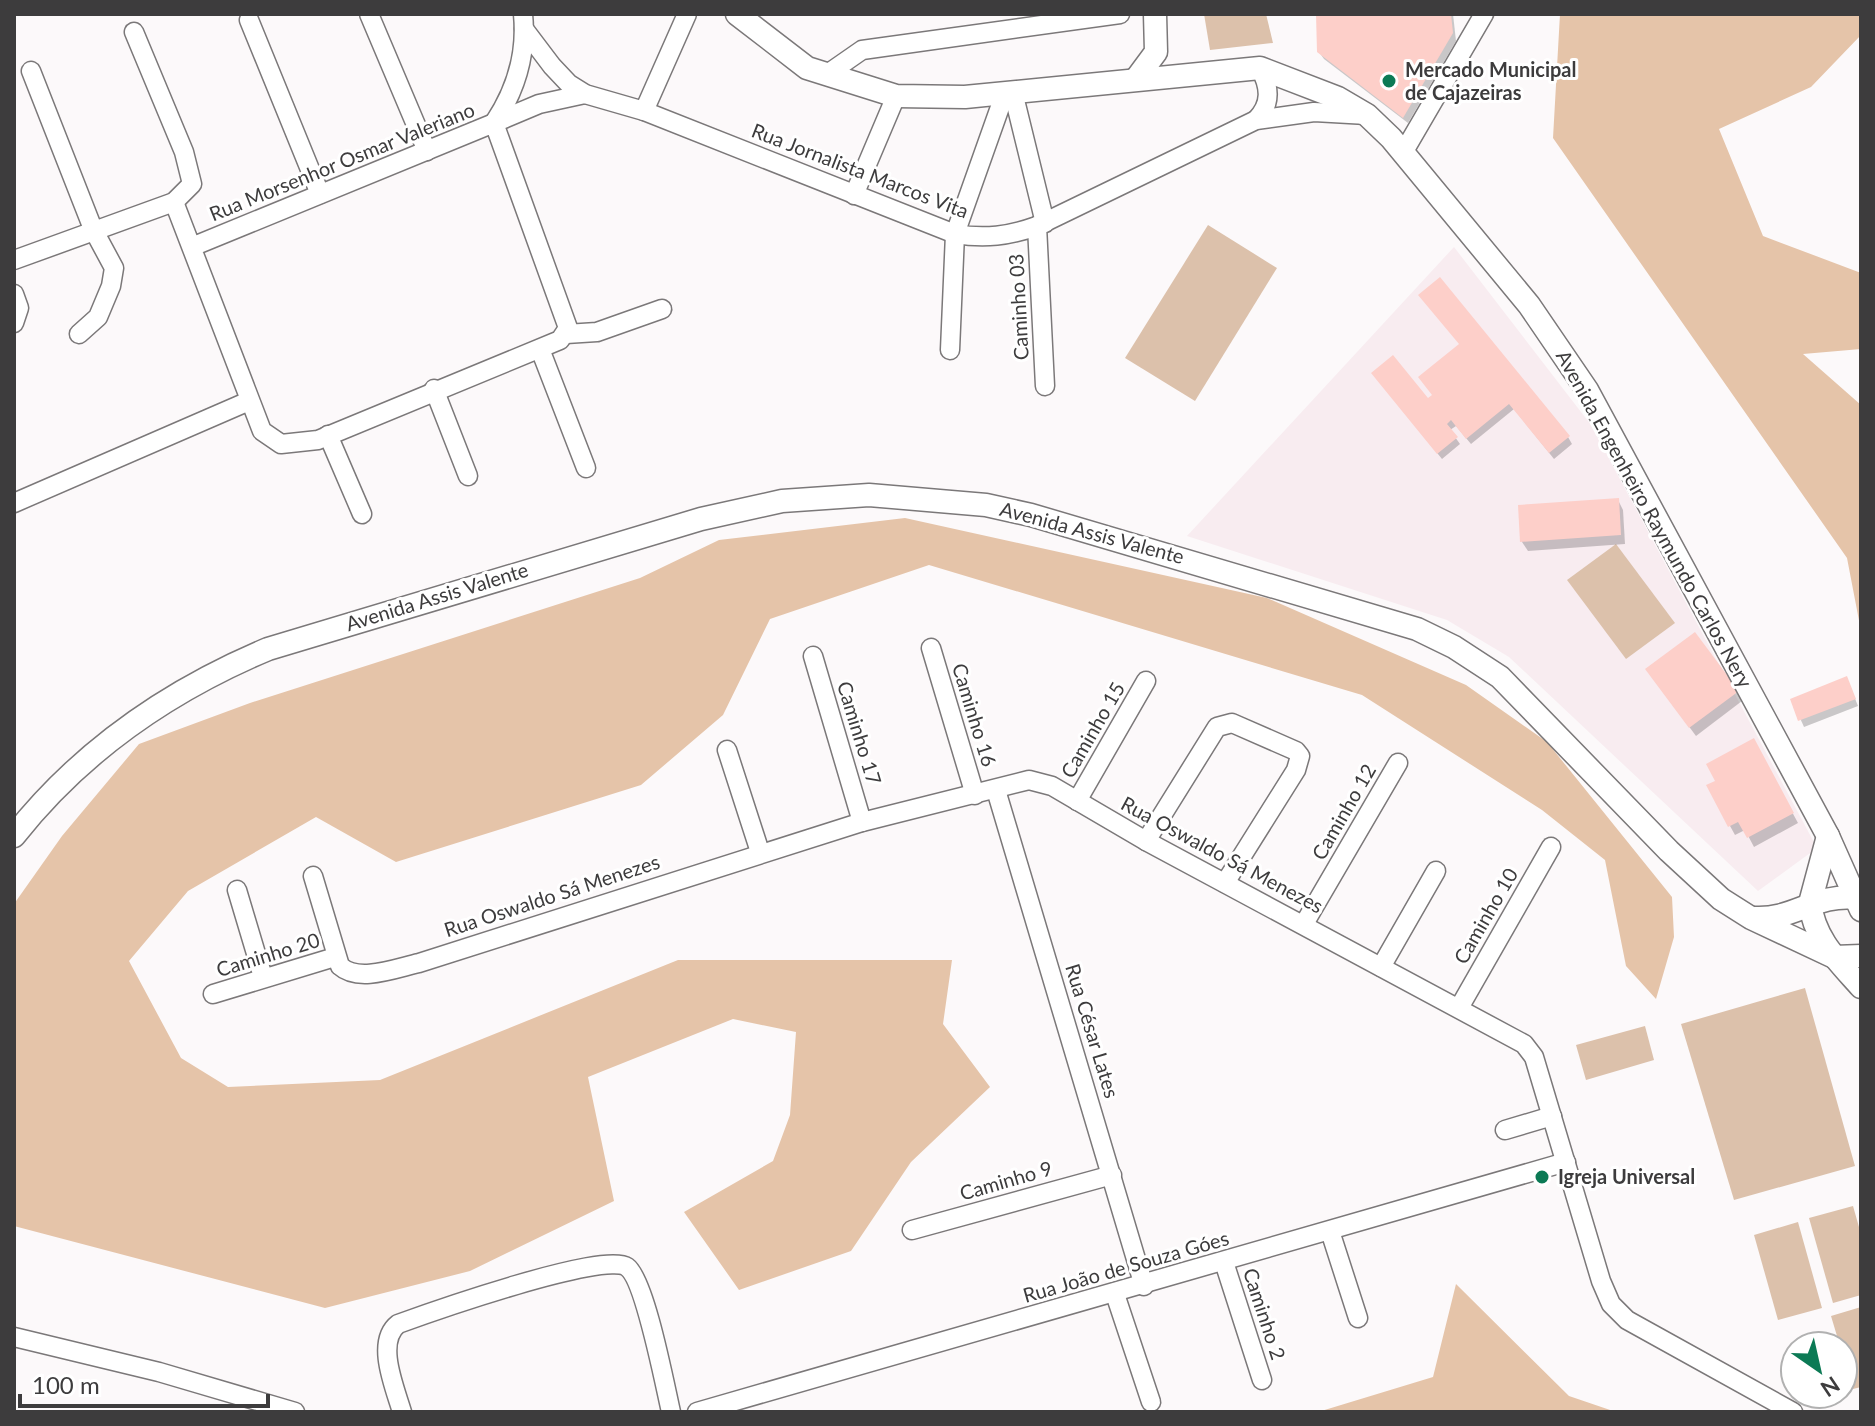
<svg xmlns="http://www.w3.org/2000/svg" width="1875" height="1426" font-family="Lato,sans-serif">
  <style>
    .built { fill: #f8ecf0 }
    .green { fill: #dcc1ab }
    .forest { fill: #e5c4a9 }
    .shadow { fill: #0003 }
    .building { fill: #fdcfc9 }
    .lines { fill: none; stroke-linecap: round; stroke-linejoin: round }
    .minor-casing { stroke: #7b7879; stroke-width: 21 }
    .major-casing { stroke: #7b7879; stroke-width: 25 }
    .minor { stroke: #fff; stroke-width: 18 }
    .major { stroke: #fff; stroke-width: 22 }
    .poi-dot { fill: #0c7a55; stroke: #fff; stroke-width: 3 }
    .labels { text-anchor: middle; stroke-width: 6; stroke-linejoin: round; paint-order: stroke }
    .poi-label { font-size: 20px; font-weight: bold; fill: #3d3c3d; stroke: #fff; text-anchor: start }
    .street-label { font-size: 20px; fill: #3d3c3d; stroke: #fff }
  </style>
  <rect width="100%" height="100%" fill="#fcf9fa"/>
  <!-- built -->
  <path class="built" d="M1454,247L1591,425L1817,848L1758,891L1509,657L1447,620L1187,536Z"/>
  <!-- green -->
  <g class="green">
    <path d="M1204,14H1266L1273,43L1210,50Z"/>
    <path d="M1208,225L1277,268L1195,401L1125,358Z"/>
    <path d="M1616,544L1675,623L1626,659L1567,580Z"/>
    <path d="M1805,988L1855,1166L1734,1200L1681,1024Z"/>
    <path d="M1645,1026L1654,1060L1586,1080L1576,1045Z"/>
    <path d="M1853,1206L1861,1234V1295L1833,1303L1809,1218Z"/>
    <path d="M1798,1222L1822,1308L1778,1320L1754,1235Z"/>
    <path d="M1861,1307V1387L1853,1389L1843,1346H1840L1831,1316Z"/>
  </g>
  <!-- forest -->
  <g class="forest">
    <path d="M1560,14H1861V35L1811,87L1719,129L1763,236L1861,273V349L1803,354L1861,405V631L1847,558L1553,138Z"/>
    <path d="M905,518L1267,598L1466,685L1547,742L1672,897L1674,937L1656,999L1626,966L1605,860L1542,810L1362,695L929,565L770,619L723,715L641,785L396,862L316,817L188,891L129,961L181,1058L228,1087L380,1080L678,960H952L943,1024L990,1087L911,1162L851,1251L739,1290L684,1212L773,1161L790,1115L796,1032L733,1019L588,1077L614,1201L470,1271L325,1308L14,1226V904L62,836L139,744L250,703L640,578L719,540Z"/>
    <path d="M1456,1284L1569,1396L1616,1412H1318L1433,1377Z"/>
  </g>
  <!-- shadow -->
  <g class="shadow">
    <path d="M1318,14H1453L1456,41L1408,123L1324,59L1319,52Z"/>
    <path d="M1440,280L1568,437L1572,444L1554,459L1514,409L1471,444L1456,426L1450,430L1460,444L1442,459L1378,380L1428,401L1434,396L1460,345Z"/>
    <path d="M1618,500L1623,510L1625,544L1528,551L1522,542L1520,507Z"/>
    <path d="M1653,678L1737,692L1742,701L1696,736Z"/>
    <path d="M1850,686L1858,706L1804,727L1792,700Z"/>
    <path d="M1753,740L1798,823L1754,847L1745,830L1735,835L1708,786L1718,782Z"/>
  </g>
  <!-- building -->
  <g class="building">
    <path d="M1316,14H1451L1453,33L1403,118L1317,52Z"/>
    <path d="M1440,277L1570,436L1549,453L1509,404L1466,439L1451,420L1447,424L1458,437L1437,454L1371,373L1393,355L1428,398L1432,395L1418,377L1459,344L1418,295Z"/>
    <path d="M1619,498L1621,535L1520,542L1518,505Z"/>
    <path d="M1695,632L1739,691L1689,728L1645,669Z"/>
    <path d="M1847,676L1856,699L1798,721L1790,699Z"/>
    <path d="M1754,738L1794,813L1747,838L1738,822L1728,827L1706,785L1715,781L1706,764Z"/>
  </g>
  <g class="lines">
    <defs>
      <g id="minor">
        <path d="M369,14L427,151"/>
        <path d="M249,20L320,194"/>
        <path d="M524,29L552,66L569,84L585,94L644,111L955,234C985,239 1009,236 1037,226L1256,120L1314,112L1367,115"/>
        <path d="M31,71L93,229L114,268L111,286L98,317L79,334"/>
        <path d="M826,75L862,50L1120,14"/>
        <path d="M1013,92L1045,223"/>
        <path d="M644,111L687,14"/>
        <path d="M1256,120C1272,104 1270,87 1260,68"/>
        <path d="M494,123C516,90 527,54 523,14"/>
        <path d="M494,123L539,104L585,94"/>
        <path d="M1403,153L1484,14"/>
        <path d="M854,195L896,96"/>
        <path d="M174,202L262,431L281,444L318,440L560,340L568,328L494,123L194,246"/>
        <path d="M1037,226L1045,386"/>
        <path d="M14,260L174,202L192,184L184,152L134,32"/>
        <path d="M14,294L19,308L14,323"/>
        <path d="M566,334L597,332L662,309"/>
        <path d="M540,349L586,468"/>
        <path d="M950,350L955,234L1005,93"/>
        <path d="M434,389L468,476"/>
        <path d="M328,435L362,514"/>
        <path d="M14,503L249,401"/>
        <path d="M931,648L975,795"/>
        <path d="M813,656L862,822"/>
        <path d="M727,750L760,852"/>
        <path d="M996,790L1144,1286"/>
        <path d="M1077,801L1146,681"/>
        <path d="M1146,841L1217,727L1232,723L1296,751L1300,756L1296,770L1225,883"/>
        <path d="M313,876L340,966C359,983 396,968 419,963L862,822L1029,780L1052,786L1146,841L1524,1044L1534,1057L1601,1281L1611,1304L1627,1320L1793,1412"/>
        <path d="M237,890L263,977"/>
        <path d="M1304,924L1398,763"/>
        <path d="M1381,967L1436,871"/>
        <path d="M213,994L335,957"/>
        <path d="M1459,1008L1551,847"/>
        <path d="M1505,1130L1552,1116"/>
        <path d="M912,1230L1112,1175"/>
        <path d="M1330,1231L1358,1318"/>
        <path d="M1224,1262L1262,1380"/>
        <path d="M1115,1294L1151,1402"/>
        <path d="M14,1337L159,1372L295,1412"/>
        <path d="M402,1412C395,1388 375,1342 398,1324C431,1312 604,1251 627,1267C645,1280 665,1386 671,1412"/>
        <path d="M697,1412L1566,1162"/>
      </g>
      <g id="major">
        <path d="M737,14L807,68L896,96L965,97L1260,68L1338,98L1367,115L1391,138L1529,305L1587,390L1828,836L1861,910"/>
        <path d="M1136,79L1156,52L1155,14"/>
        <path d="M14,836C81,751 168,691 268,649L701,519L782,501L869,495L986,505L1031,515L1417,629L1454,647L1500,677L1669,851L1721,899L1751,918L1834,957L1861,956"/>
        <path d="M1828,836L1810,903C1814,939 1838,961 1861,987"/>
        <path d="M1755,918C1794,920 1816,893 1857,898"/>
      </g>
    </defs>
    <!-- minor casing -->
    <use href="#minor" class="minor-casing"/>
    <!-- major casing -->
    <use href="#major" class="major-casing"/>
    <!-- minor -->
    <use href="#minor" class="minor"/>
    <!-- major -->
    <use href="#major" class="major"/>
  </g>
  <!-- markers -->
  <g class="poi-dot">
    <circle cx="1389" cy="81" r="8"/>
    <circle cx="1542" cy="1177" r="8"/>
  </g>
  <g class="labels">
    <!-- poi labels -->
    <g class="poi-label">
      <text x="1405" y="77">Mercado Municipal<tspan x="1405" dy="23">de Cajazeiras</tspan></text>
      <text x="1558" y="1184">Igreja Universal</text>
    </g>
    <!-- street labels -->
    <g class="street-label">
      <text transform="translate(342 162) rotate(-22)" y="7">Rua Morsenhor Osmar Valeriano</text>
      <text transform="translate(860 171) rotate(21)" y="7">Rua Jornalista Marcos Vita</text>
      <text transform="translate(1019 307) rotate(-93)" y="7">Caminho 03</text>
      <text transform="translate(1654 519) rotate(61)" y="7">Avenida Engenheiro Raymundo Carlos Nery</text>
      <text transform="translate(1092 533) rotate(15)" y="7">Avenida Assis Valente</text>
      <text transform="translate(437 597) rotate(-17)" y="7">Avenida Assis Valente</text>
      <text transform="translate(974 715) rotate(73)" y="7">Caminho 16</text>
      <text transform="translate(1093 730) rotate(-60)" y="7">Caminho 15</text>
      <text transform="translate(859 733) rotate(73)" y="7">Caminho 17</text>
      <text transform="translate(1344 812) rotate(-60)" y="7">Caminho 12</text>
      <text transform="translate(1222 855) rotate(28)" y="7">Rua Oswaldo Sá Menezes</text>
      <text transform="translate(552 896) rotate(-18)" y="7">Rua Oswaldo Sá Menezes</text>
      <text transform="translate(1486 916) rotate(-60)" y="7">Caminho 10</text>
      <text transform="translate(268 955) rotate(-17)" y="7">Caminho 20</text>
      <text transform="translate(1092 1031) rotate(73)" y="7">Rua César Lates</text>
      <text transform="translate(1006 1181) rotate(-16)" y="7">Caminho 9</text>
      <text transform="translate(1126 1267) rotate(-16)" y="7">Rua João de Souza Góes</text>
      <text transform="translate(1264 1314) rotate(72)" y="7">Caminho 2</text>
    </g>
  </g>
  <!-- border -->
  <rect width="1875" height="1426" fill="none" stroke="#3d3c3d" stroke-width="32"/>
  <!-- north arrow -->
  <g transform="translate(1819 1370) rotate(146)"><circle r="38" fill="#ffffff" stroke="#b1b1b1" stroke-width="2"/>
  <path d="M0-6L14 30L0 20L-14 30Z" fill="#0c7a55"/>
  <text y="-12" font-size="22" font-weight="bold" text-anchor="middle" fill="#3d3c3d">N</text>
  </g>
  <!-- scale -->
  <path d="M20 1394v12h248v-12" fill="none" stroke="#3d3c3d" stroke-width="4"/>
  <text x="32" y="1394" font-size="24" fill="#3d3c3d" stroke="#ffffff" stroke-width="6" paint-order="stroke">100 m</text>
</svg>
